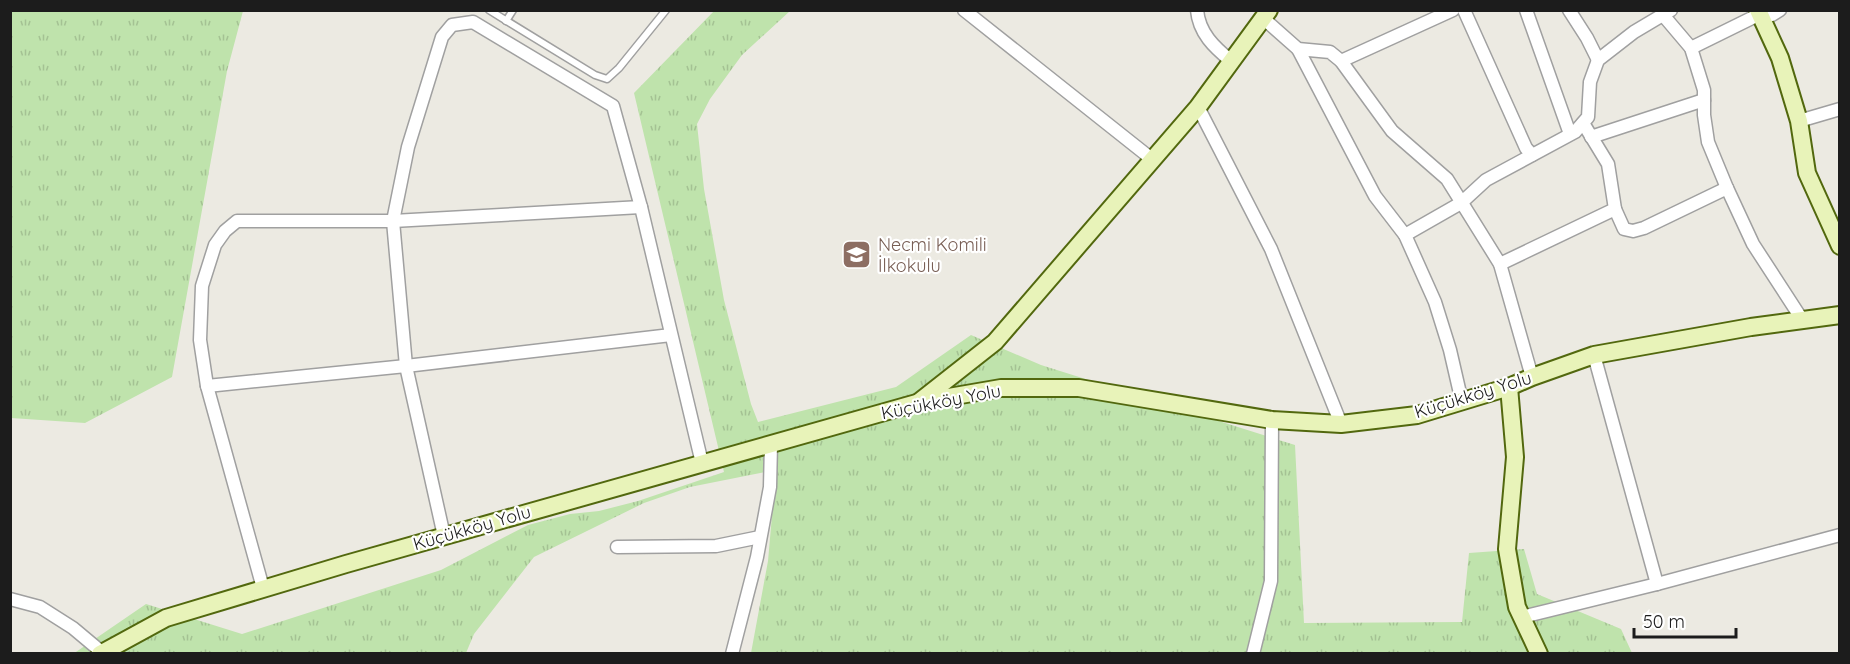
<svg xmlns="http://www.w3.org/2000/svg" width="1850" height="664" font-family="Quicksand,sans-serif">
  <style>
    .grass { fill: url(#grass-tufts) }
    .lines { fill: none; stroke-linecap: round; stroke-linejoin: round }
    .lane-casing { stroke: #a0a0a0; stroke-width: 9 }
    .street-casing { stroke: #a0a0a0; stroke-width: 15 }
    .secondary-casing { stroke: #52680e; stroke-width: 20 }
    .lane { stroke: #fff; stroke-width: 6 }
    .street { stroke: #fff; stroke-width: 12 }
    .secondary { stroke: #e8f3b9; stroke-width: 16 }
    .labels { text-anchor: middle; stroke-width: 4.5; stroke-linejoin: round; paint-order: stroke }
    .education-label { font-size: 18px; fill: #785e54; stroke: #fff; text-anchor: start }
    .street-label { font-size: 18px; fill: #1c1c1c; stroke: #fff }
  </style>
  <defs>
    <pattern id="grass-tufts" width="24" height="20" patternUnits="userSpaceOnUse" patternTransform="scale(1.5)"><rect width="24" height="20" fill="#bfe3ac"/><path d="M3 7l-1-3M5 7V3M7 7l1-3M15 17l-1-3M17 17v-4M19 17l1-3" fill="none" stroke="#a4c293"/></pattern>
  </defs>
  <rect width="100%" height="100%" fill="#eceae2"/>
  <!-- grass -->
  <g class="grass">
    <path d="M715,10L790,11L742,55L710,99L697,124L704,189L724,300L751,404L758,422L896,387L971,335L1041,365L1295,445L1304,623L1462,622L1469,553L1524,549L1537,594L1621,629L1632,653H751L768,561L776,470L690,487L644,503L534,557L474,634L466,653L73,654L146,604L242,634L441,570L528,525L570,514L599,511L638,501L724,472L634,93Z"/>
    <path d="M10,11H243L227,71L172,377L85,423L11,418Z"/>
  </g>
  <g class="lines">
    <defs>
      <g id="lane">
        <path d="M489,10L595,75L607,79L619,68L666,10"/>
        <path d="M506,21L513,10"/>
      </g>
      <g id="street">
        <path d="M964,10L1153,160"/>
        <path d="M1197,10C1199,33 1214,47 1231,61"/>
        <path d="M1464,10L1526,148L1532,155"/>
        <path d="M1526,10L1570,134"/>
        <path d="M1569,10L1587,38L1598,60"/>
        <path d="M1663,15L1691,48L1704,90V115L1708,142L1727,188L1753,244L1803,321"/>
        <path d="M1263,18L1298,49L1330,52L1341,61L1392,131L1447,179L1500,264L1532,377"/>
        <path d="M1691,48L1760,14L1772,15L1780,10"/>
        <path d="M1298,49L1375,196L1405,235L1435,302L1450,350L1462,402"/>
        <path d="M1341,61L1453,10"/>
        <path d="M1198,107L1271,249L1341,424"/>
        <path d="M1799,121L1840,109"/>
        <path d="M1591,137L1704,100"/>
        <path d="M1615,209L1624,229L1633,231L1644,228L1727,188"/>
        <path d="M1405,235L1461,203L1486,180L1575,132L1588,117L1590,82L1598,60L1634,32L1671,10"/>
        <path d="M1500,264L1615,209L1608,164L1583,123"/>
        <path d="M1594,355L1657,584"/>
        <path d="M207,386L406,366L671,335"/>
        <path d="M444,536L406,366L393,221L408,147L442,37L452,25L473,22L613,106L641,207L702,463"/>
        <path d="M617,547L716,546L760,537"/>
        <path d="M263,588L207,386L200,340L202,286L215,245L225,231L237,221H393L641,207"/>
        <path d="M10,599L40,607L73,628L104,654"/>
        <path d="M1522,617L1657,584L1840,535"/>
        <path d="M732,654L757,557L770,487L771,444"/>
        <path d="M1253,654L1271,581L1272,420"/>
      </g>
      <g id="secondary">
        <path d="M1758,10L1780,58L1799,121L1807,173L1840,246"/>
        <path d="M1509,387L1515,457L1507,549L1517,607L1539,654"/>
        <path d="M920,401L995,342L1198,107L1269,10"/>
        <path d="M100,654L166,618L346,564L920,402L1001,388H1079L1272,420L1341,424L1417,415L1509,387L1532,377L1594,355L1751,327L1840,315"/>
      </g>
    </defs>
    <!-- lane casing -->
    <use href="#lane" class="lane-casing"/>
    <!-- street casing -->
    <use href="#street" class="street-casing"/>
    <!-- secondary casing -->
    <use href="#secondary" class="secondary-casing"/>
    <!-- lane -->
    <use href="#lane" class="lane"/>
    <!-- street -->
    <use href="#street" class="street"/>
    <!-- secondary -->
    <use href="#secondary" class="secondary"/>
  </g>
  <!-- icons -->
  <defs>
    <symbol id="school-square" viewBox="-11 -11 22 22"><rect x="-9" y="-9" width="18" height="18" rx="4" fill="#8d6e63" stroke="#fff"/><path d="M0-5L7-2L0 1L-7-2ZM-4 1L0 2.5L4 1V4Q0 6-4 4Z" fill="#fff"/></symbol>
  </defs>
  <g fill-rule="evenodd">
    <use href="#school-square" x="840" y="238" width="33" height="33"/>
  </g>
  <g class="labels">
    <!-- education labels -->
    <g class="education-label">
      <text x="878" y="251">Necmi Komili<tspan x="878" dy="21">İlkokulu</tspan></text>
    </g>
    <!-- street labels -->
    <g class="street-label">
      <text transform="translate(1473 395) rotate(-17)" y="6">Küçükköy Yolu</text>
      <text transform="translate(941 402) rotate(-11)" y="6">Küçükköy Yolu</text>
      <text transform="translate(472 528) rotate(-16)" y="6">Küçükköy Yolu</text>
    </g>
  </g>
  <!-- border -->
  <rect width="1850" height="664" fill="none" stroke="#1c1c1c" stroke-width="24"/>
  <!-- scale -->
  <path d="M1634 628v9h102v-9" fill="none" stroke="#1c1c1c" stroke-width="3"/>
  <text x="1643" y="628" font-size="18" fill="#1c1c1c" stroke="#ffffff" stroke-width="4.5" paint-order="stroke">50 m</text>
</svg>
